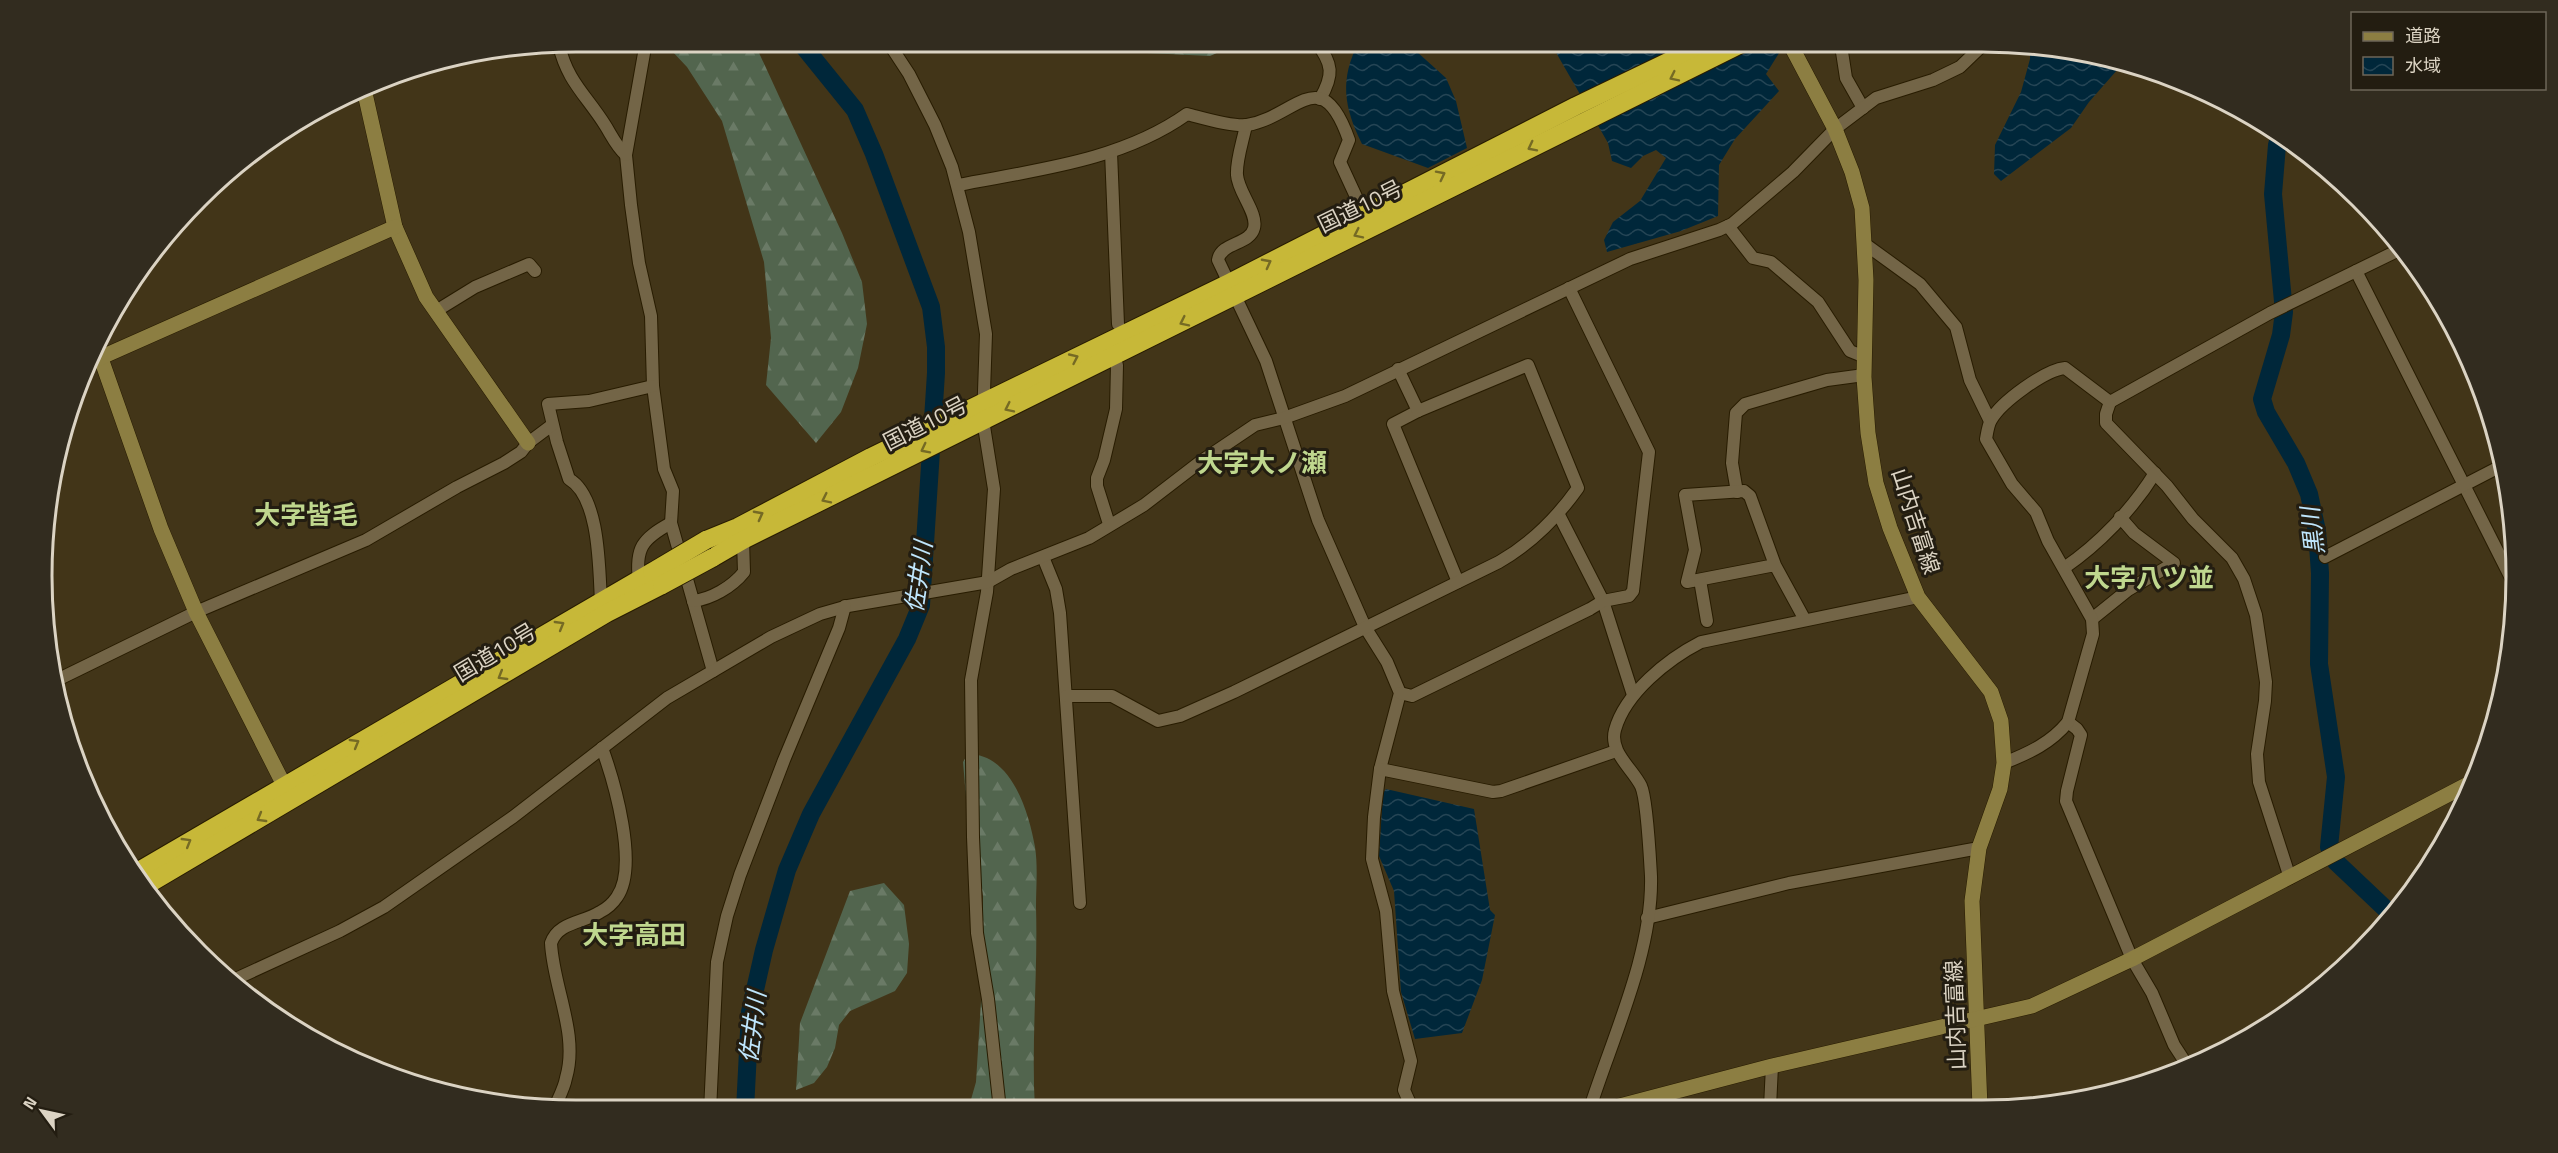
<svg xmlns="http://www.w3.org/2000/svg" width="2558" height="1153" font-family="'Titillium Web','Noto Sans JP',sans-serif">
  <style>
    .forest { fill: url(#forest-firs) }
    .water { fill: url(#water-waves) }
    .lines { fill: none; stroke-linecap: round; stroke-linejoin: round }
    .river { stroke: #00273a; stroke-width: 18 }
    .street-casing { stroke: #281c01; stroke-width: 14 }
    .secondary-casing { stroke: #281c01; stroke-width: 16 }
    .highway-casing { stroke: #281c01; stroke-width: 20 }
    .street { stroke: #736547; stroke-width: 12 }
    .secondary { stroke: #8c7e42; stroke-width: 15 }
    .highway { stroke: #c7b838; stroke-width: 18 }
    .highway-bridge-casing { stroke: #281c01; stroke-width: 20; stroke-linecap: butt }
    .highway-bridge { stroke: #c7b838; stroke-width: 18 }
    .oneway { stroke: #756a24 }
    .labels { text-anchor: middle; stroke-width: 6; stroke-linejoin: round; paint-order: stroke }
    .street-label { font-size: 22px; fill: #dbd3c3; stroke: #231d11 }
    .water-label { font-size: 24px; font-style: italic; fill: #bfe6fd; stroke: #231d11 }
    .quarter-label { font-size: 26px; font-weight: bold; fill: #bfd78e; stroke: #231d11 }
    .rim { fill: none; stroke: #dbd3c3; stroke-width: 3 }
  </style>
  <defs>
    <pattern id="forest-firs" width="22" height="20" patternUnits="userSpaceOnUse" patternTransform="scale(1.5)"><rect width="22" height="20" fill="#52654e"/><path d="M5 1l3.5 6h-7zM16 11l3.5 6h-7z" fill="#6a7a66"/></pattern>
    <pattern id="water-waves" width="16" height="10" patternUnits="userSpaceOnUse" patternTransform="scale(1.5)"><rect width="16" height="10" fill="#00273a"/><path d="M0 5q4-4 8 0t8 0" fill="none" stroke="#254555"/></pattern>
  </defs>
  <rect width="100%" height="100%" fill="#423518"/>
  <!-- forest -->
  <g class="forest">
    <path d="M668,42H754L842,233L862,282L867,324L858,368L841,412L816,443L766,385L771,338L764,262L722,121L687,67L671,50Z"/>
    <path d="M1130,42H1242L1210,56L1147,53Z"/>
    <path d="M968,754C1012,754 1029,813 1035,847C1038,866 1036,888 1036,907C1038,974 1031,1042 1035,1110H968L976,1082L982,985L983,896L966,797L963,762Z"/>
    <path d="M884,883L904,905L909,944L907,973L895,991L850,1011L839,1025L835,1048L827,1067L814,1083L796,1090L800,1023L850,891Z"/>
  </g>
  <!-- water -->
  <g class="water">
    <path d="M1359,42H1406L1446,78L1456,101L1467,148L1428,168L1362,144C1344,108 1339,79 1359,42Z"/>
    <path d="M1455,42H1771L1781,50L1766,74L1779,91L1735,139L1719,165L1718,216L1681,231L1607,252L1604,240L1613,222L1640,201L1666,158L1656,150L1643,156L1631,168L1612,161L1608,143L1554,49L1461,45Z"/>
    <path d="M2030,47L2085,52L2119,62L2118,69L2089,102L2071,128L2001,181L1994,174L1995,145L2021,92L2030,59Z"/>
    <path d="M1386,789L1474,809L1490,910L1495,915L1482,980L1462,1033L1415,1039L1401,992L1394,891L1379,856L1383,793Z"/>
  </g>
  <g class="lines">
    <!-- river -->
    <g class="river">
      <path d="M2280,134L2277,145L2273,194L2284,312L2281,335L2262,399L2266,412L2296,463L2309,494L2317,531L2320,573L2319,664L2336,777L2329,847L2336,862L2392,915"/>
      <path d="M745,1110L750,1012L764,950L787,870L811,814L907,639L921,605L936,373V347L931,307L874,154L855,110L800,42"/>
    </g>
    <defs>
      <g id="street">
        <path d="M646,42L626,155L631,205L639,263L651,316L653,386L664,469L673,491L671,523L713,671"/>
        <path d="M888,42L909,74L935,125L952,167L969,232L986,334L983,420L994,489L987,592L971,680L973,837L977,933L988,999L1000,1110"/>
        <path d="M1316,42C1333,64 1334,75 1320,99"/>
        <path d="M1837,42L1842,52L1846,78L1863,108"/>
        <path d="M559,45C567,81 586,95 605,125C612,136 616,146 626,155"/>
        <path d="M1246,125C1243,141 1236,160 1237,175C1238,192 1258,213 1254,228C1250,245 1221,242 1218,260L1266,361L1318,520L1365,627L1387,662L1400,693L1380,769L1374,817L1372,859L1386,911L1393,991L1411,1061L1404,1090L1412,1108"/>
        <path d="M1111,152L1118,324"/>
        <path d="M958,185C1035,170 1121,161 1187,114C1203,118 1232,127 1247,125C1296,117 1321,60 1349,140L1340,162L1364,214"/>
        <path d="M1728,226L1753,258L1771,262L1818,302L1850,351L1865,357"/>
        <path d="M1865,244L1920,284L1956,327L1970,380L1990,421"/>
        <path d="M2356,271L2515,586"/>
        <path d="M436,311L475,287L529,264L535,271"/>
        <path d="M2110,402L2106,414V423L2167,486L2193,519L2232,558L2244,579L2256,615L2266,682L2265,701L2257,754L2259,782L2290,878"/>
        <path d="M1418,411L1393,424L1458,582"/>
        <path d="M1737,492L1732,463L1736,413L1745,404L1827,380L1864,375"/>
        <path d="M1559,515L1603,601L1633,695"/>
        <path d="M1109,524L1097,486V478L1104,460L1116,409L1117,365"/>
        <path d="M1043,557L1056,589L1060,613L1080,903"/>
        <path d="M2325,557L2503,465"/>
        <path d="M1775,565L1687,582L1695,550L1685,495L1744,491L1750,496L1775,565L1805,620"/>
        <path d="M2064,568C2099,544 2132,510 2155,473"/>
        <path d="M1700,580L1707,621"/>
        <path d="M639,581C635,548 642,539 671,523"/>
        <path d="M693,601C711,599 732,587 744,572L743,540"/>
        <path d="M601,602C599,569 600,497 569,479L557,442L548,404L589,401L653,386"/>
        <path d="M2092,619L2128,590L2174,563L2134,533L2120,517"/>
        <path d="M55,681L196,612L366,540L457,487L504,463L521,452L528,443L552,425"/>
        <path d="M1400,693L1412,696L1590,609L1603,601L1629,596L1633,591L1649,452L1569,288"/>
        <path d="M1066,696H1112L1158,721L1180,716L1234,692L1499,562C1532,543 1556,519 1578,488L1528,365L1418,411L1398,369"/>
        <path d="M2068,722L2077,729L2081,735L2067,791L2066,801L2132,959L2152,993L2174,1045L2189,1068"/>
        <path d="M2004,763C2029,753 2051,743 2068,722L2093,634L2092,619L2048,541L2036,512L2012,484L1986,439C1987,434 1988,425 1991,420C2001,402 2045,370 2065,368L2110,402L2270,313L2401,249"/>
        <path d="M1380,769L1493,792L1501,791L1616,751"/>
        <path d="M1647,918L1789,883L1979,848"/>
        <path d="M229,982L340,931L384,907L513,817L667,698L771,637L820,614L848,606L988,582L1011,569L1089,538L1144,505L1200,462L1255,425L1284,418L1345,396L1630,259L1719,230L1732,224L1793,172L1835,129L1876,98L1933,80L1960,67L1986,42"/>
        <path d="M1770,1107L1772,1066"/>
        <path d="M1590,1108C1613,1036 1653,952 1651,876C1650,859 1647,799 1641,786C1632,768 1609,752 1615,730C1625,693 1668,659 1701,642L1918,597"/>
        <path d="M554,1109C558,1099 564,1089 566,1078C579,1034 553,987 551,943C558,922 583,923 600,912C606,909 613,903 617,897C639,866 614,781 602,748"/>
        <path d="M710,1111L717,962L727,916L740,875L784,760L839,628L845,606"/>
      </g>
      <g id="secondary">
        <path d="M1789,42L1835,129L1852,172L1862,208L1866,280L1864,377L1868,433L1876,483L1890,528L1918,597L1991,692L2001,721L2004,763L2000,789L1979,848L1972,901L1980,1107"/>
        <path d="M364,89L395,227L426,297L528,443"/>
        <path d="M98,350L161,529L196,612L289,795"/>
        <path d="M95,360L395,227"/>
        <path d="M1612,1108L1772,1066L2032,1006L2132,959L2476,780"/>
      </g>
      <g id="highway">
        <path d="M706,540L738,527L871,457L1229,283L1576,106L1709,42"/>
        <path d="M712,558L743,540L1745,42"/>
        <path d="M137,872L652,572"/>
        <path d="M147,885L607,613L662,585"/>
      </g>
    </defs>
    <!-- street casing -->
    <use href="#street" class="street-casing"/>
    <!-- secondary casing -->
    <use href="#secondary" class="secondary-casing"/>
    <!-- highway casing -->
    <use href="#highway" class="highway-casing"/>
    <!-- street -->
    <use href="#street" class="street"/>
    <!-- secondary -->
    <use href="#secondary" class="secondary"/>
    <!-- highway -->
    <use href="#highway" class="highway"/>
    <defs>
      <g id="highway-bridge">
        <path d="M652,572L706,540"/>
        <path d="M662,585L712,558"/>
      </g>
    </defs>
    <!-- highway-bridge casing -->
    <use href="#highway-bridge" class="highway-bridge-casing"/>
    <!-- highway-bridge -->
    <use href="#highway-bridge" class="highway-bridge"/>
  </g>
  <!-- one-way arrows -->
  <defs><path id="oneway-chevron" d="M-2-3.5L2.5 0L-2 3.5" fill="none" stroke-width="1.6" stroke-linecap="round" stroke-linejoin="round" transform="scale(1.5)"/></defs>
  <g class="oneway">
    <use href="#oneway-chevron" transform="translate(1674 77) rotate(154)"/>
    <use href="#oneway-chevron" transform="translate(1532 147) rotate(153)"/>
    <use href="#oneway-chevron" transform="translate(1441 175) rotate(-27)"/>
    <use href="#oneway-chevron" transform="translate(1358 234) rotate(154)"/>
    <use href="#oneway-chevron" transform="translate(1267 263) rotate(-28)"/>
    <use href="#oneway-chevron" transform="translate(1184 322) rotate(154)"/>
    <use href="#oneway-chevron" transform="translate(1074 358) rotate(-25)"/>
    <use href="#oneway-chevron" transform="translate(1009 408) rotate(154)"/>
    <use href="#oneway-chevron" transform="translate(925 449) rotate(153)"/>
    <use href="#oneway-chevron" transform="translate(826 499) rotate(154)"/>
    <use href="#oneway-chevron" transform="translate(759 515) rotate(-28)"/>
    <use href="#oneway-chevron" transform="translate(560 625) rotate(-30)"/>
    <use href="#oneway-chevron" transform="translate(502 676) rotate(149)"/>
    <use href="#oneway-chevron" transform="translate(355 743) rotate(-30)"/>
    <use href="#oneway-chevron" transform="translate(261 818) rotate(150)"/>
    <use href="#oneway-chevron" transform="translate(187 842) rotate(-31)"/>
  </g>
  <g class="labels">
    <!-- street labels -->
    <g class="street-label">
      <text transform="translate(1360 206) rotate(-26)" y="8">国道10号</text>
      <text transform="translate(925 423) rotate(-27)" y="8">国道10号</text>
      <text transform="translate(1916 521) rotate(72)" y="8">山内吉富線</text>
      <text transform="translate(495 652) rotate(-31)" y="8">国道10号</text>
      <text transform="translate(1955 1015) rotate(-92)" y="8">山内吉富線</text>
    </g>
    <!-- water labels -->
    <g class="water-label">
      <text transform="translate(2313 531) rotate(-97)" y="8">黒川</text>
      <text transform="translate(919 577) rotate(-82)" y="8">佐井川</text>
      <text transform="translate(753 1027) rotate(-83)" y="8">佐井川</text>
    </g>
    <!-- quarter labels -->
    <g class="quarter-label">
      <text x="1262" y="472">大字大ノ瀬</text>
      <text x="306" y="524">大字皆毛</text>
      <text x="2149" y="587">大字八ツ並</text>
      <text x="634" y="944">大字高田</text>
    </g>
  </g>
  <!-- crop -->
  <path d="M0 0H2558V1153H0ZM576 52H1982A524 524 0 0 1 2506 576V576A524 524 0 0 1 1982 1100H576A524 524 0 0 1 52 576V576A524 524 0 0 1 576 52Z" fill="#322c1f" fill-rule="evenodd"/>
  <path class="rim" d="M576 52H1982A524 524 0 0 1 2506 576V576A524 524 0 0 1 1982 1100H576A524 524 0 0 1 52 576V576A524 524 0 0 1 576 52Z"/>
  <!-- legend -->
  <rect x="2351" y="12" width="195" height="78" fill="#231d11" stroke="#6d6658" stroke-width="1.5"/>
  <rect x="2363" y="32" width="30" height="9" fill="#8c7e42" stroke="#6d6658" stroke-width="1.5"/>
  <text x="2405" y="42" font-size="18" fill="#dbd3c3">道路</text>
  <rect x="2363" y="57" width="30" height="18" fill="url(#water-waves)" stroke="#6d6658" stroke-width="1.5"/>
  <text x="2405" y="72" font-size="18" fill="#dbd3c3">水域</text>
  <!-- north arrow -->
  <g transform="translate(42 1111) rotate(303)" stroke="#231d11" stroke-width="4.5" paint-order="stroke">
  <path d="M0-4.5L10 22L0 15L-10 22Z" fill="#dbd3c3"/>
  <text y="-9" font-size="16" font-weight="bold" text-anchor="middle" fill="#dbd3c3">N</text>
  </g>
</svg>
